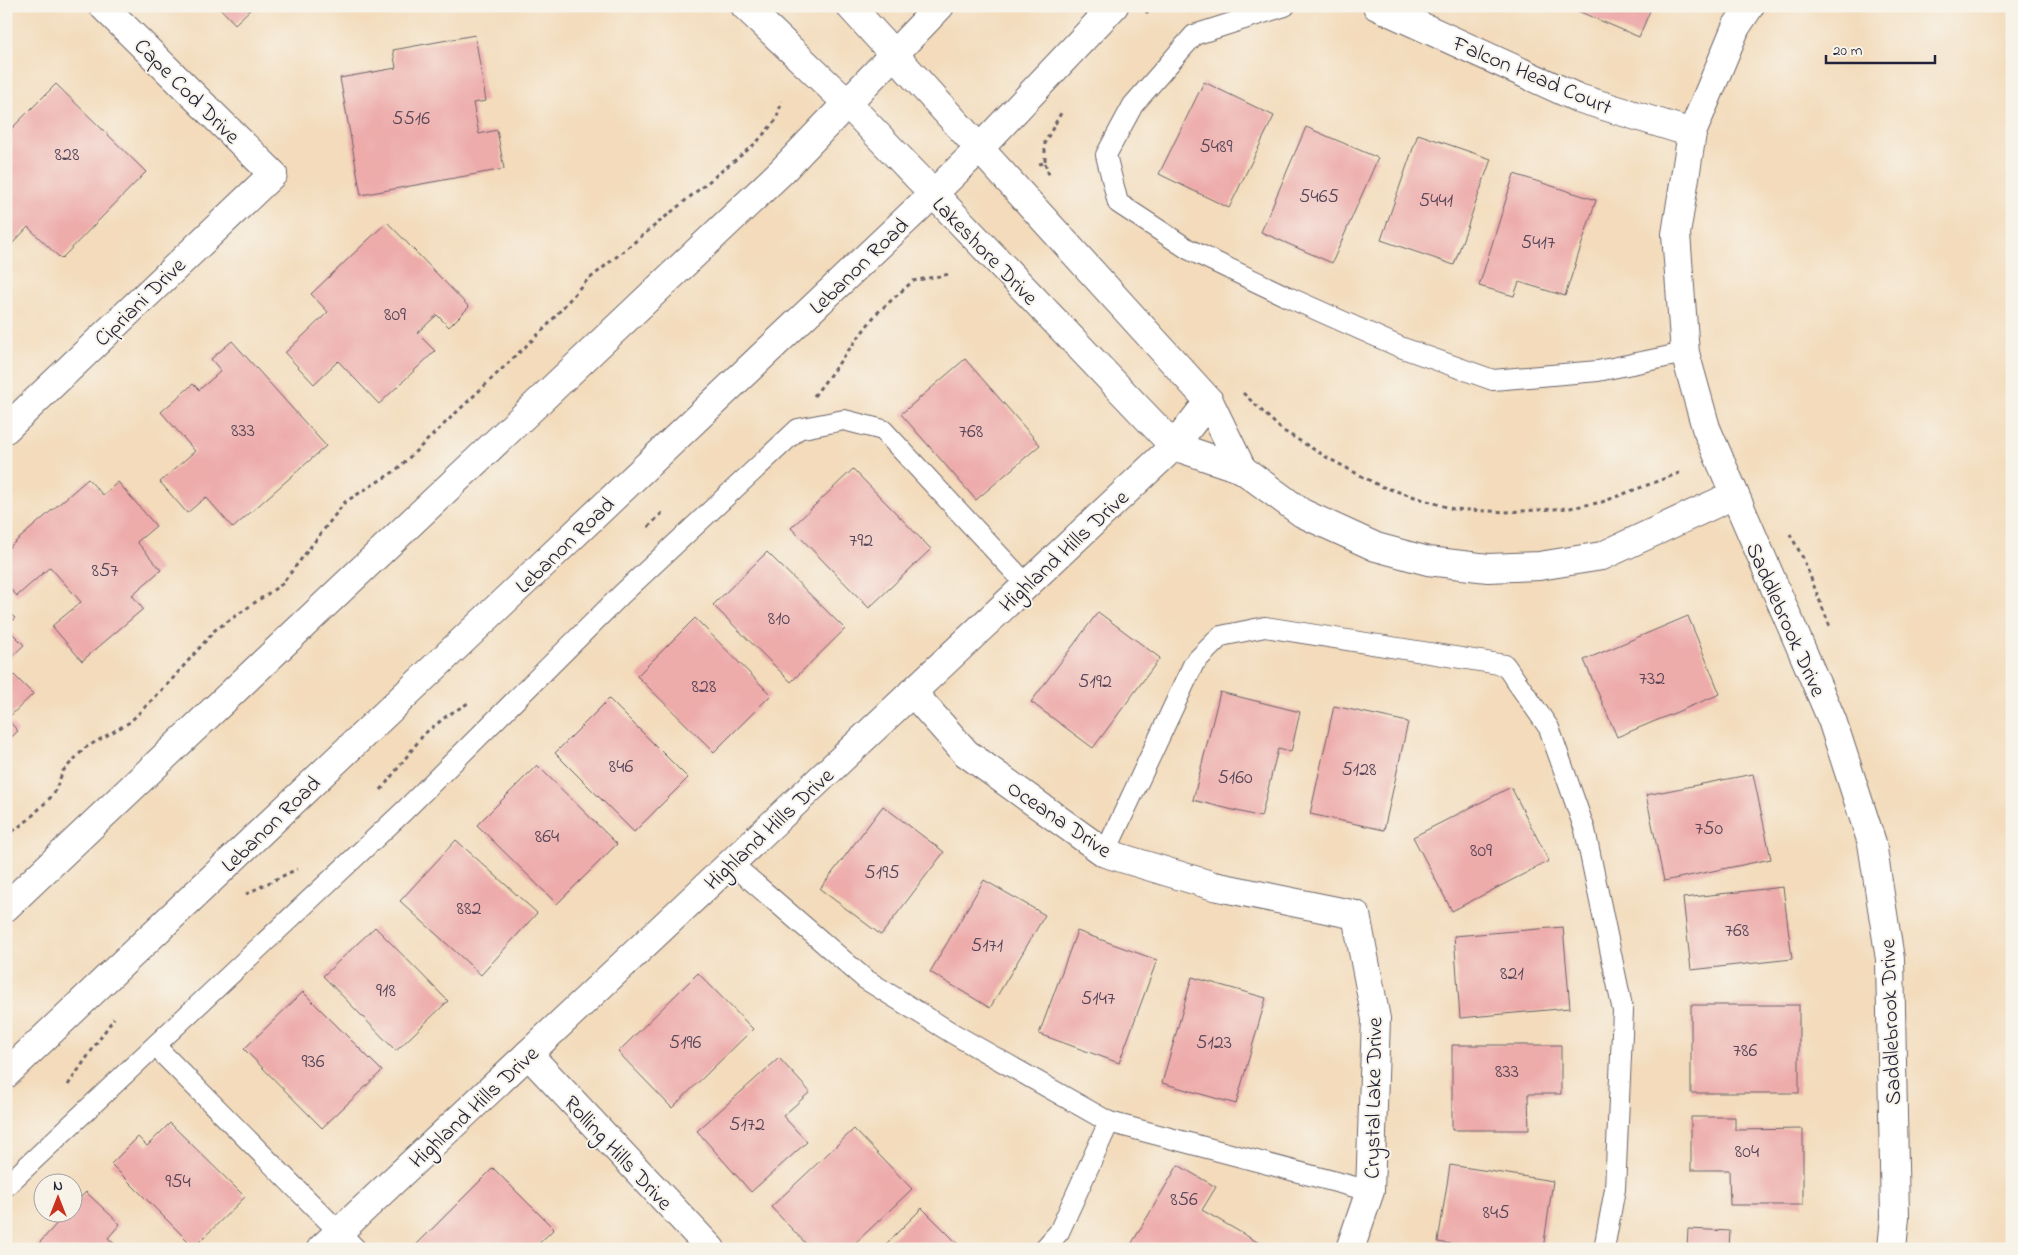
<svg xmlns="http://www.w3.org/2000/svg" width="2018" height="1255" font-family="'Indie Flower',sans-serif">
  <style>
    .building { fill: #edabaa }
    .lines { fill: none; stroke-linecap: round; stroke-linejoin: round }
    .service-casing { stroke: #6b6368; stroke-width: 22 }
    .minor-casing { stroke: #6b6368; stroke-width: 30 }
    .secondary-casing { stroke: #6b6368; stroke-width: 30 }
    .path { stroke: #6b6368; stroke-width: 3; stroke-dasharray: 4 4; stroke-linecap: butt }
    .service { stroke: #fff; stroke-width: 20 }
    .minor { stroke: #fff; stroke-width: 28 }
    .secondary { stroke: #fff; stroke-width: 28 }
    .labels { text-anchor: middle; stroke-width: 4; stroke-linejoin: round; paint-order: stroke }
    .number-label { font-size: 20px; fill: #554457 }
    .street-label { font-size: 22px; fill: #22223b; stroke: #f7f3e8 }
  </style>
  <rect width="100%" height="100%" fill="#f7f3e8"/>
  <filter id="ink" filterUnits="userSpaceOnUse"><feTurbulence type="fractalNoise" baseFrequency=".02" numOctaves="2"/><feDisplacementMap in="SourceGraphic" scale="10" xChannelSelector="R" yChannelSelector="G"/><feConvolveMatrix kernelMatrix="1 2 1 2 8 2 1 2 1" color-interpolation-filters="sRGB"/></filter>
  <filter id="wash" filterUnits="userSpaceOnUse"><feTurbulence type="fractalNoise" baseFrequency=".0096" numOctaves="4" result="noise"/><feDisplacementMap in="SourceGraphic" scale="20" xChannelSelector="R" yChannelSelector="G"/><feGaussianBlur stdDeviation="1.12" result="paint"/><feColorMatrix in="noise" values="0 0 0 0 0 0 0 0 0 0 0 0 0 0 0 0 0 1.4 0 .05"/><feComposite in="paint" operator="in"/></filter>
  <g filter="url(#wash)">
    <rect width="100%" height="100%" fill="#f3dbbb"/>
    <g id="blocks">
      <!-- building -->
      <g class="building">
        <path d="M218,6H254L235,24Z"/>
        <path d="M1566,6H1652L1639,37Z"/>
        <path d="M475,35L486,101L473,103L479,134L497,130L504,169L361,195L340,78L396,68L393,50Z"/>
        <path d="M1204,82L1274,116L1229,208L1159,174Z"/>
        <path d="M56,84L146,172L61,259L28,227L12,244L6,238V134Z"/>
        <path d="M1306,127L1378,158L1332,263L1261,232Z"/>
        <path d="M1418,134L1491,159L1454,265L1381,240Z"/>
        <path d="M1514,174L1596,200L1565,296L1519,282L1514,296L1479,286Z"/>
        <path d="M387,222L469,307L449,327L437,315L417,333L435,351L379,404L338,361L314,384L285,353L328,312L311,294Z"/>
        <path d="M232,341L326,446L233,528L206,497L187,513L160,482L195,451L161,412L193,384L199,390L221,371L211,359Z"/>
        <path d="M965,359L1040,445L976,500L901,414Z"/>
        <path d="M853,469L931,549L869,608L791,528Z"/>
        <path d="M88,479L103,495L118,482L156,526L137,542L161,570L132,595L143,609L82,661L52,626L81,602L50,567L17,596L6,584V550Z"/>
        <path d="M767,552L845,629L791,682L713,605Z"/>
        <path d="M6,610L15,618L6,626Z"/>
        <path d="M1098,612L1160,658L1093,748L1031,702Z"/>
        <path d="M1688,616L1720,694L1617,737L1584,660Z"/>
        <path d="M695,618L771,695L714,752L637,676Z"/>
        <path d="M6,627L24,645L6,662Z"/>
        <path d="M6,667L33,694L7,719L18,731L6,742Z"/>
        <path d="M1220,692L1300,712L1291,752L1278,749L1261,817L1193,800Z"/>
        <path d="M609,699L688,778L634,832L555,753Z"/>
        <path d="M1334,706L1408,722L1384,830L1310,814Z"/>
        <path d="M537,765L617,844L557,904L477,825Z"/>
        <path d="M1753,774L1771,859L1664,881L1646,795Z"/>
        <path d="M1511,787L1549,861L1452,911L1413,837Z"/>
        <path d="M883,806L944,852L881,935L820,889Z"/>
        <path d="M456,840L537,913L481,975L400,901Z"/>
        <path d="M984,880L1045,915L990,1008L930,972Z"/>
        <path d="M1783,887L1792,959L1691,970L1683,898Z"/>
        <path d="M375,927L448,1001L396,1051L323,976Z"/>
        <path d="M1563,927L1570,1008L1460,1018L1454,936Z"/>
        <path d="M1077,931L1157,960L1119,1063L1039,1034Z"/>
        <path d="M698,973L753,1029L672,1108L618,1052Z"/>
        <path d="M1192,977L1266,998L1236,1104L1162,1083Z"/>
        <path d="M303,992L382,1071L322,1128L244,1049Z"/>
        <rect x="1691" y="1005" width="108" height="88"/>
        <path d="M1452,1045H1561V1094H1528L1529,1130H1452Z"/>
        <path d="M779,1058L810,1092L783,1116L807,1142L751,1192L697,1131Z"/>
        <path d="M1691,1117H1735V1130L1803,1129V1205H1730L1729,1170H1691Z"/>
        <path d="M170,1123L245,1197L194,1247L111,1164L138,1137L147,1146Z"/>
        <path d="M854,1129L912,1189L849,1249H811L771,1207Z"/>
        <path d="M1178,1165L1216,1187L1202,1210L1259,1243L1255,1249L1129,1248Z"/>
        <path d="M1450,1165L1553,1181L1543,1249H1481L1438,1242Z"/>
        <path d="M493,1168L554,1229L533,1249H419L416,1245Z"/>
        <path d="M86,1192L120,1224L108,1238L120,1249H34L67,1212H72V1206Z"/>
        <path d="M922,1208L963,1249H881Z"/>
        <path d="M1688,1229L1730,1231L1729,1249H1687Z"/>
      </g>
    </g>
  </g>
  <g filter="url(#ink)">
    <use href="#blocks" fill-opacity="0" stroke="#6b6368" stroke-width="1"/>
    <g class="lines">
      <defs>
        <g id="service">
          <path d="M1285,6L1194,35L1133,105L1106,155L1118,203L1188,249L1288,297L1400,347L1493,380L1598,371L1685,353"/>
          <path d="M1105,853L1194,663L1221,636L1265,627L1505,665L1549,728L1585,830L1623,1011L1615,1189L1604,1249"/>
          <path d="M731,863L865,979L952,1033L1109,1122"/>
          <path d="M156,1047L356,1249"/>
          <path d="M6,1186L404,811L622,594L798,429L844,420L883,430L1026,584"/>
          <path d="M1044,1249L1059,1232L1109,1122L1370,1191"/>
        </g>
        <g id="minor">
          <path d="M745,6L847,103L1174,446L1242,469L1302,513L1376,547L1428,561L1488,568L1539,566L1602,556L1734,495"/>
          <path d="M850,6L1209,401L1242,469"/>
          <path d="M1377,6L1578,98L1692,133"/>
          <path d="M1750,6L1736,27L1692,133L1676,234L1685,353L1706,428L1832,720L1872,843L1890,959L1895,1217L1892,1249"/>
          <path d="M6,429L273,174L103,6"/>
          <path d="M912,692L966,753L1105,853L1214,886L1356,915L1376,1019L1370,1191L1350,1249"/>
          <path d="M528,1054L711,1249"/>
          <path d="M321,1249L1174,446L1209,401"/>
        </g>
        <g id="secondary">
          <path d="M6,907L781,172L940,6"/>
          <path d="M6,1074L933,194L979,149L1114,6"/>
        </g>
      </defs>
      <!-- service casing -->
      <use href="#service" class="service-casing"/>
      <!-- minor casing -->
      <use href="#minor" class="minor-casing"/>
      <!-- secondary casing -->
      <use href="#secondary" class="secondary-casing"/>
      <!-- path -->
      <g class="path">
        <path d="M1146,13L1152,6"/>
        <path d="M1045,163L1049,175"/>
        <path d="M1039,164L1045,163V142L1061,113"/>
        <path d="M1243,393L1282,430L1328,458L1380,486L1453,509L1505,512L1570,508L1602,502L1682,472"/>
        <path d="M814,396L876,314L913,281L950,274"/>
        <path d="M648,527L665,510"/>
        <path d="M1790,534L1803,558L1830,627"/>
        <path d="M381,790L424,734L448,715L470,702"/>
        <path d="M6,836L28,820L54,794L63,771L85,748L130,722L168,684L215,630L282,584L345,502L395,471L547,326L583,284L756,143L776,120L782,101"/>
        <path d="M246,894L297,869"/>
        <path d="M68,1085L114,1018"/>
      </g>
      <!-- service -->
      <use href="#service" class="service"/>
      <!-- minor -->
      <use href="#minor" class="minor"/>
      <!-- secondary -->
      <use href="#secondary" class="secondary"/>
    </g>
  </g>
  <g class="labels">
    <!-- number labels -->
    <g class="number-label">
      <text x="411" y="124">5516</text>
      <text x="1216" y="152">5489</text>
      <text x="67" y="160">828</text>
      <text x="1319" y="202">5465</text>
      <text x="1436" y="206">5441</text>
      <text x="1538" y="248">5417</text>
      <text x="395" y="320">809</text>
      <text x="243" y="436">833</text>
      <text x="971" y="437">768</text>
      <text x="861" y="546">792</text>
      <text x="105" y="576">857</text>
      <text x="779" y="624">810</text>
      <text x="1652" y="684">732</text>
      <text x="1095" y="687">5192</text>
      <text x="704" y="692">828</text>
      <text x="621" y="772">846</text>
      <text x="1359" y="775">5128</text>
      <text x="1235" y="783">5160</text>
      <text x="1709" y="834">750</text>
      <text x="547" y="842">864</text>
      <text x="1481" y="856">809</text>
      <text x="882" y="878">5195</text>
      <text x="469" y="914">882</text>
      <text x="1737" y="936">768</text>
      <text x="987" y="951">5171</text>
      <text x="1512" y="979">821</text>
      <text x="386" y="996">918</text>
      <text x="1098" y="1004">5147</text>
      <text x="685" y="1048">5196</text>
      <text x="1214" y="1048">5123</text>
      <text x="1745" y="1056">786</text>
      <text x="313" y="1067">936</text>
      <text x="1507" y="1077">833</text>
      <text x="747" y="1130">5172</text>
      <text x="1747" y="1157">804</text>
      <text x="178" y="1187">954</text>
      <text x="1184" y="1205">856</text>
      <text x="1496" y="1218">845</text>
    </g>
    <!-- street labels -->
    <g class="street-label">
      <text transform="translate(1533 74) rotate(23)" y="8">Falcon Head Court</text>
      <text transform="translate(188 90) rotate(45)" y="8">Cape Cod Drive</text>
      <text transform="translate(986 250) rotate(46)" y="8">Lakeshore Drive</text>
      <text transform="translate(858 265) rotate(-44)" y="8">Lebanon Road</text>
      <text transform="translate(139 301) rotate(-44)" y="8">Cipriani Drive</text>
      <text transform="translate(564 544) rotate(-44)" y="8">Lebanon Road</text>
      <text transform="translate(1063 550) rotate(-43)" y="8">Highland Hills Drive</text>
      <text transform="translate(1787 619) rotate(66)" y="8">Saddlebrook Drive</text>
      <text transform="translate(1060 818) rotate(34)" y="8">Oceana Drive</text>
      <text transform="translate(270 823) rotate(-44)" y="8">Lebanon Road</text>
      <text transform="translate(768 828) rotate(-43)" y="8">Highland Hills Drive</text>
      <text transform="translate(1889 1022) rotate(-92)" y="8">Saddlebrook Drive</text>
      <text transform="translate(1372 1098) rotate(-89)" y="8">Crystal Lake Drive</text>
      <text transform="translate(473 1106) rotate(-43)" y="8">Highland Hills Drive</text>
      <text transform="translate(619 1152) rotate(47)" y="8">Rolling Hills Drive</text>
    </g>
  </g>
  <!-- margin -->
  <rect width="2018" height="1255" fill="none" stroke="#f7f3e8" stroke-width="25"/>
  <!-- north arrow -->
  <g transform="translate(58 1198)"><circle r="24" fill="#f7f3e8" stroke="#a29fa3"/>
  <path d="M0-4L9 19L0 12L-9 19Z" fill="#c8321e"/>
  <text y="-8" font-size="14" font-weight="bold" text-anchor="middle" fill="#22223b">N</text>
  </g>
  <!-- scale -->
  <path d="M1826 55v8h109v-8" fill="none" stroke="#22223b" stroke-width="2.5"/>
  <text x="1833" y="55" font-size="15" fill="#22223b" stroke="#f7f3e8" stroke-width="4" paint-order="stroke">20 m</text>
</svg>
